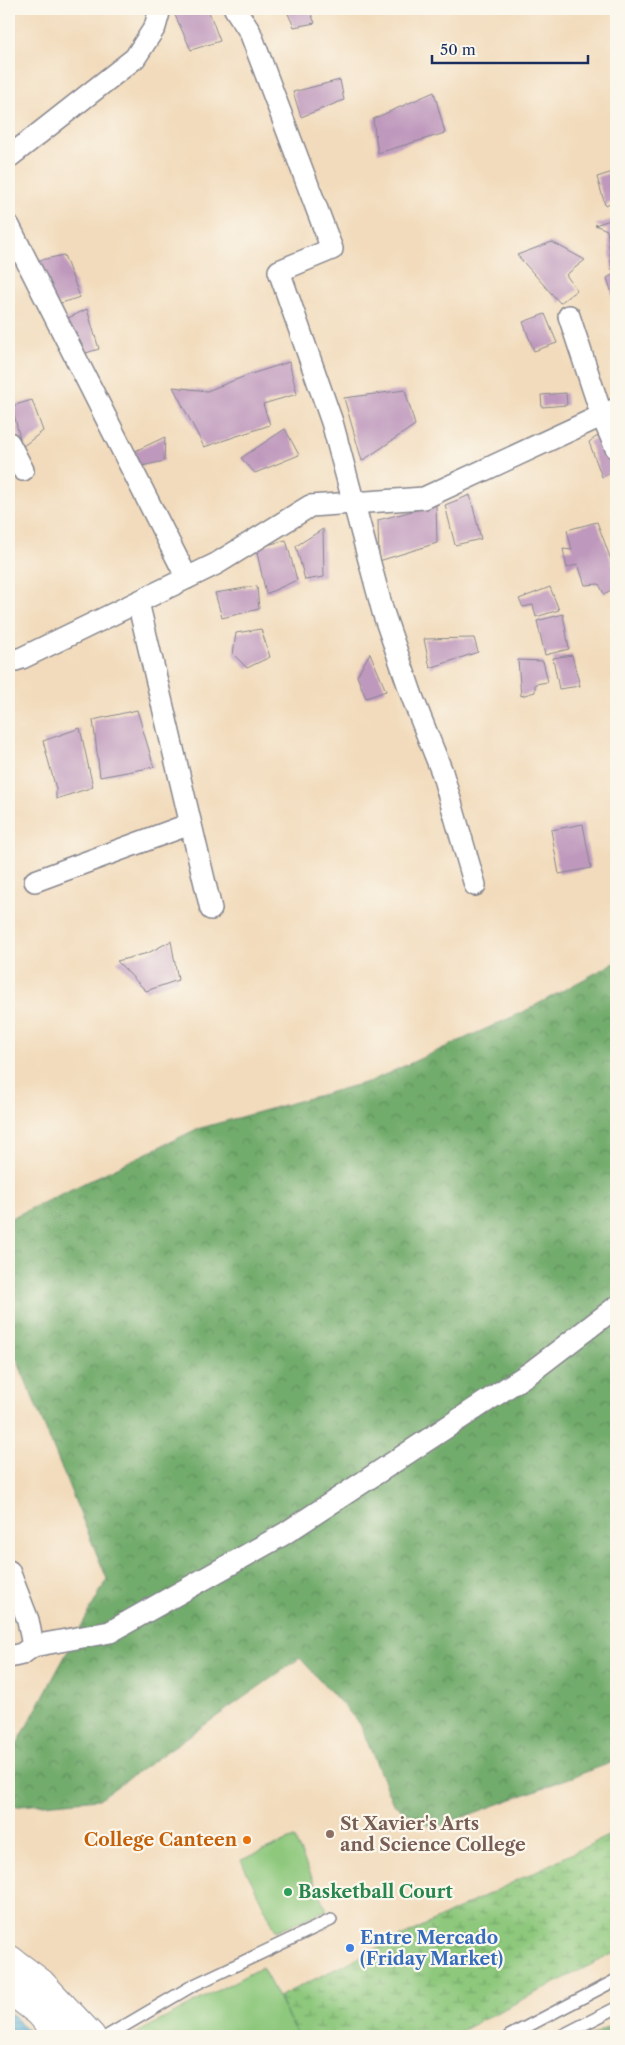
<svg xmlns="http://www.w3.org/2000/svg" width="625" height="2045" font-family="'Libre Caslon Text',serif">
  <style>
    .forest { fill: url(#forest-crowns); stroke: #466e65 }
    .wetland { fill: url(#wetland-marsh); stroke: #547c6d }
    .pitch { fill: #8dc87c; stroke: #547c6d }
    .water { fill: url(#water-rules); stroke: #3a6f9a }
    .building { fill: #bf99bd }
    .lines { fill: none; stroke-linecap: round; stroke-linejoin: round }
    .lane-casing { stroke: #86858d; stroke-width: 14 }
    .street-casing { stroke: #86858d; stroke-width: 24 }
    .primary-casing { stroke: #86858d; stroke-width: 30 }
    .lane { stroke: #fff; stroke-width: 11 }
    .street { stroke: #fff; stroke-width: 21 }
    .primary { stroke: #fff; stroke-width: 28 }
    .education-dot { fill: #8d6e63; stroke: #fbf7ec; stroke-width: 2 }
    .food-dot { fill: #e8710a; stroke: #fbf7ec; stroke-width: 2 }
    .leisure-dot { fill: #2e9e5b; stroke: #fbf7ec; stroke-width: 2 }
    .shop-dot { fill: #3f7fe0; stroke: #fbf7ec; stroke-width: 2 }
    .labels { text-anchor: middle; stroke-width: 4.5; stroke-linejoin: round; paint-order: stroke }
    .education-label { font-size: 18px; font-weight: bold; fill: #785e54; stroke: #fbf7ec; text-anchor: start }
    .food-label { font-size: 18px; font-weight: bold; fill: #c56008; stroke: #fbf7ec; text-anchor: end }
    .leisure-label { font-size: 18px; font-weight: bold; fill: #27864d; stroke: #fbf7ec; text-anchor: start }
    .shop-label { font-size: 18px; font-weight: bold; fill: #366cbe; stroke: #fbf7ec; text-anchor: start }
  </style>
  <defs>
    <pattern id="forest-crowns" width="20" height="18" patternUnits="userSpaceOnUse" patternTransform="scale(1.25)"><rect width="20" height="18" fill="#72ac6c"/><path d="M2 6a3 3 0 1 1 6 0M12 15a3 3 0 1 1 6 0" fill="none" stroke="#5d8c5c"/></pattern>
    <pattern id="wetland-marsh" width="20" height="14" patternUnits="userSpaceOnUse" patternTransform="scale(1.25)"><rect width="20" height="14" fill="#8dc87c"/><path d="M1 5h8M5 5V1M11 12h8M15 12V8" fill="none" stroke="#72a369"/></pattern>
    <pattern id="water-rules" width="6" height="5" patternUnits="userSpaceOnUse" patternTransform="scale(1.25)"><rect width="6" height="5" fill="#58afd5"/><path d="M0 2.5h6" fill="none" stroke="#488fb0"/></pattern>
  </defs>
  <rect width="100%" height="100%" fill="#fbf7ec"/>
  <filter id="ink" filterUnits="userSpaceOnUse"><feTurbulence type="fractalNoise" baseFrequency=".02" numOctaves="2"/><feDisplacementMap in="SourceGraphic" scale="10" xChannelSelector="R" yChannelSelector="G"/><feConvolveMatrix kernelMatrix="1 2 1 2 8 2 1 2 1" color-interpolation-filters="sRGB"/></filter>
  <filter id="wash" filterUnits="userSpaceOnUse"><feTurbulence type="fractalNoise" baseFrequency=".0096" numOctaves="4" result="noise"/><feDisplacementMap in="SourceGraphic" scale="20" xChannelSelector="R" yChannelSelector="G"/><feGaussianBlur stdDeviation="1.12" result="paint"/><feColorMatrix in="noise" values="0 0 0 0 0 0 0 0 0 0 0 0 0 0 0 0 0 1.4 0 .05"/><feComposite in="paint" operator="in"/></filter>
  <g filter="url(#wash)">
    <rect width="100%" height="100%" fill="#f2dbbc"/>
    <!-- forest -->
    <g class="forest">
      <path d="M616,962V1761L433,1828L393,1804L360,1724L300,1658L99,1799L9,1807V1759L107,1579L9,1340V1219L197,1129L371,1081L523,1012Z"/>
      <path d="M616,2023V2036H590Z"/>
    </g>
    <!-- wetland -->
    <path class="wetland" d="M616,1832V1952L451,2036H298L278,1997Z"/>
    <!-- pitch -->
    <g class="pitch">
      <path d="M294,1838L327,1910L276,1931L241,1860Z"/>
      <path d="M262,1967L298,2036H131Z"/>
    </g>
    <!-- water -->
    <path class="water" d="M9,2013L34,2036H9Z"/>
    <g id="blocks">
      <!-- building -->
      <g class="building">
        <path d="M185,9H208L220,41L191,50L174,13Z"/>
        <path d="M286,9H309L315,23L294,27Z"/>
        <path d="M340,80L344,100L301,117L293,92Z"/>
        <path d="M434,92L445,133L378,153L373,119Z"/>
        <path d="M616,171V201L605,205L597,177Z"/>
        <path d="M616,218V268L612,270L607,230L595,225Z"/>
        <path d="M552,242L585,260L566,275L577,290L560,303L517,255Z"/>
        <path d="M64,255L80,297L55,305L36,261Z"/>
        <path d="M616,273V306L607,278Z"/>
        <path d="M87,309L99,349L76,356L60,322Z"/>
        <path d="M545,314L557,343L534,351L523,322Z"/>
        <path d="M289,362L297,394L263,404L270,425L204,447L173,387L207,391L248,375Z"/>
        <path d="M405,390L415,425L362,461L344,398Z"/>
        <path d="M566,393L567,405L542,407L541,395Z"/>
        <path d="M32,400L43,431L22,447L12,406Z"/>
        <path d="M285,429L299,455L255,473L241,458Z"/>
        <path d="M605,431L616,470L602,477L589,442Z"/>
        <path d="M165,437L164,461L137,467L133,452Z"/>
        <path d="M470,495L481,539L455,545L445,505Z"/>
        <path d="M436,505L437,543L379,561L378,520Z"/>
        <path d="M597,522L616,573V587L604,594L599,584L585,585L578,564L567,568L563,549L572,550L567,530Z"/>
        <path d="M323,529L324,577L305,580L296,546Z"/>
        <path d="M286,540L297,580L266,594L256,548Z"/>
        <path d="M257,586L259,609L222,618L215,593Z"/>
        <path d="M550,587L559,610L536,617L533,605L523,607L519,599Z"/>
        <path d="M563,614L569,649L545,655L537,621Z"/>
        <path d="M261,629L270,657L247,668L233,654L236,633Z"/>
        <path d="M474,638L478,652L430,668L424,639Z"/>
        <path d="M370,653L386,691L366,698L357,676Z"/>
        <path d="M572,655L580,686L559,689L553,658Z"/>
        <path d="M518,660L543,661L548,682L535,684V692L521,696Z"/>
        <path d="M137,710L154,767L100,777L93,720Z"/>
        <path d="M80,728L93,787L56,799V789L43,741Z"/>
        <path d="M583,824L591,868L559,874L551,830Z"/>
        <path d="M171,941L178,980L146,991L117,961L148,953Z"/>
      </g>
    </g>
  </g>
  <g filter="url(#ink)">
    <use href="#blocks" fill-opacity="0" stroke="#86858d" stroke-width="1"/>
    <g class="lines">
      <defs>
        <g id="lane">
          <path d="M107,2036L192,1986L331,1920"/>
          <path d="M509,2036L616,1980"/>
          <path d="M561,2036L616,2008"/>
        </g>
        <g id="street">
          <path d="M235,9L250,32L332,249L279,271L332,422L383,612L413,699L442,772L475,885"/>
          <path d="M9,157L135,58L155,27L160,9"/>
          <path d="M9,226L187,578"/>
          <path d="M569,316L602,416L616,448"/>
          <path d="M9,443L23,470"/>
          <path d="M138,602L211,909"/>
          <path d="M9,662L22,658L216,564L310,506L424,498L616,409"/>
          <path d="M35,881L190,824"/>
          <path d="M9,1571L28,1620L33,1646L22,1654L9,1657"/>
          <path d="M33,1646L110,1632L284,1534L531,1372L616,1307"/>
        </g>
        <g id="primary">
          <path d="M9,1959L41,1983L91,2036"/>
          <path d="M9,1989L40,2013L59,2036"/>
        </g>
      </defs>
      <!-- lane casing -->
      <use href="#lane" class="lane-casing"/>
      <!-- street casing -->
      <use href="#street" class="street-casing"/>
      <!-- primary casing -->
      <use href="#primary" class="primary-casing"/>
      <!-- lane -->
      <use href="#lane" class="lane"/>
      <!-- street -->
      <use href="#street" class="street"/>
      <!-- primary -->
      <use href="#primary" class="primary"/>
    </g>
  </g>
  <!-- markers -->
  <circle class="education-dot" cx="330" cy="1834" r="5"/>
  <circle class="food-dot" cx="247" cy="1840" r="5"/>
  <circle class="leisure-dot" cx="288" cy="1892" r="5"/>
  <circle class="shop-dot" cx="350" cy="1948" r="5"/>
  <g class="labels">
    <!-- education labels -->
    <g class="education-label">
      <text x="340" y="1830">St Xavier's Arts<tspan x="340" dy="21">and Science College</tspan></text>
    </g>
    <!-- food labels -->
    <g class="food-label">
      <text x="237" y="1846">College Canteen</text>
    </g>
    <!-- leisure labels -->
    <g class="leisure-label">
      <text x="298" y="1898">Basketball Court</text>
    </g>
    <!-- shop labels -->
    <g class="shop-label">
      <text x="360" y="1944">Entre Mercado<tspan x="360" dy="21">(Friday Market)</tspan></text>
    </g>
  </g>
  <!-- margin -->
  <rect width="625" height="2045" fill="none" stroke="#fbf7ec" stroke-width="30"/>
  <!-- scale -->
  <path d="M432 55v8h156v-8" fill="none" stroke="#1b2f5e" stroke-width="2.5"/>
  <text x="440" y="55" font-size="15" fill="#1b2f5e" stroke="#fbf7ec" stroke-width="4" paint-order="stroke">50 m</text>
</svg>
